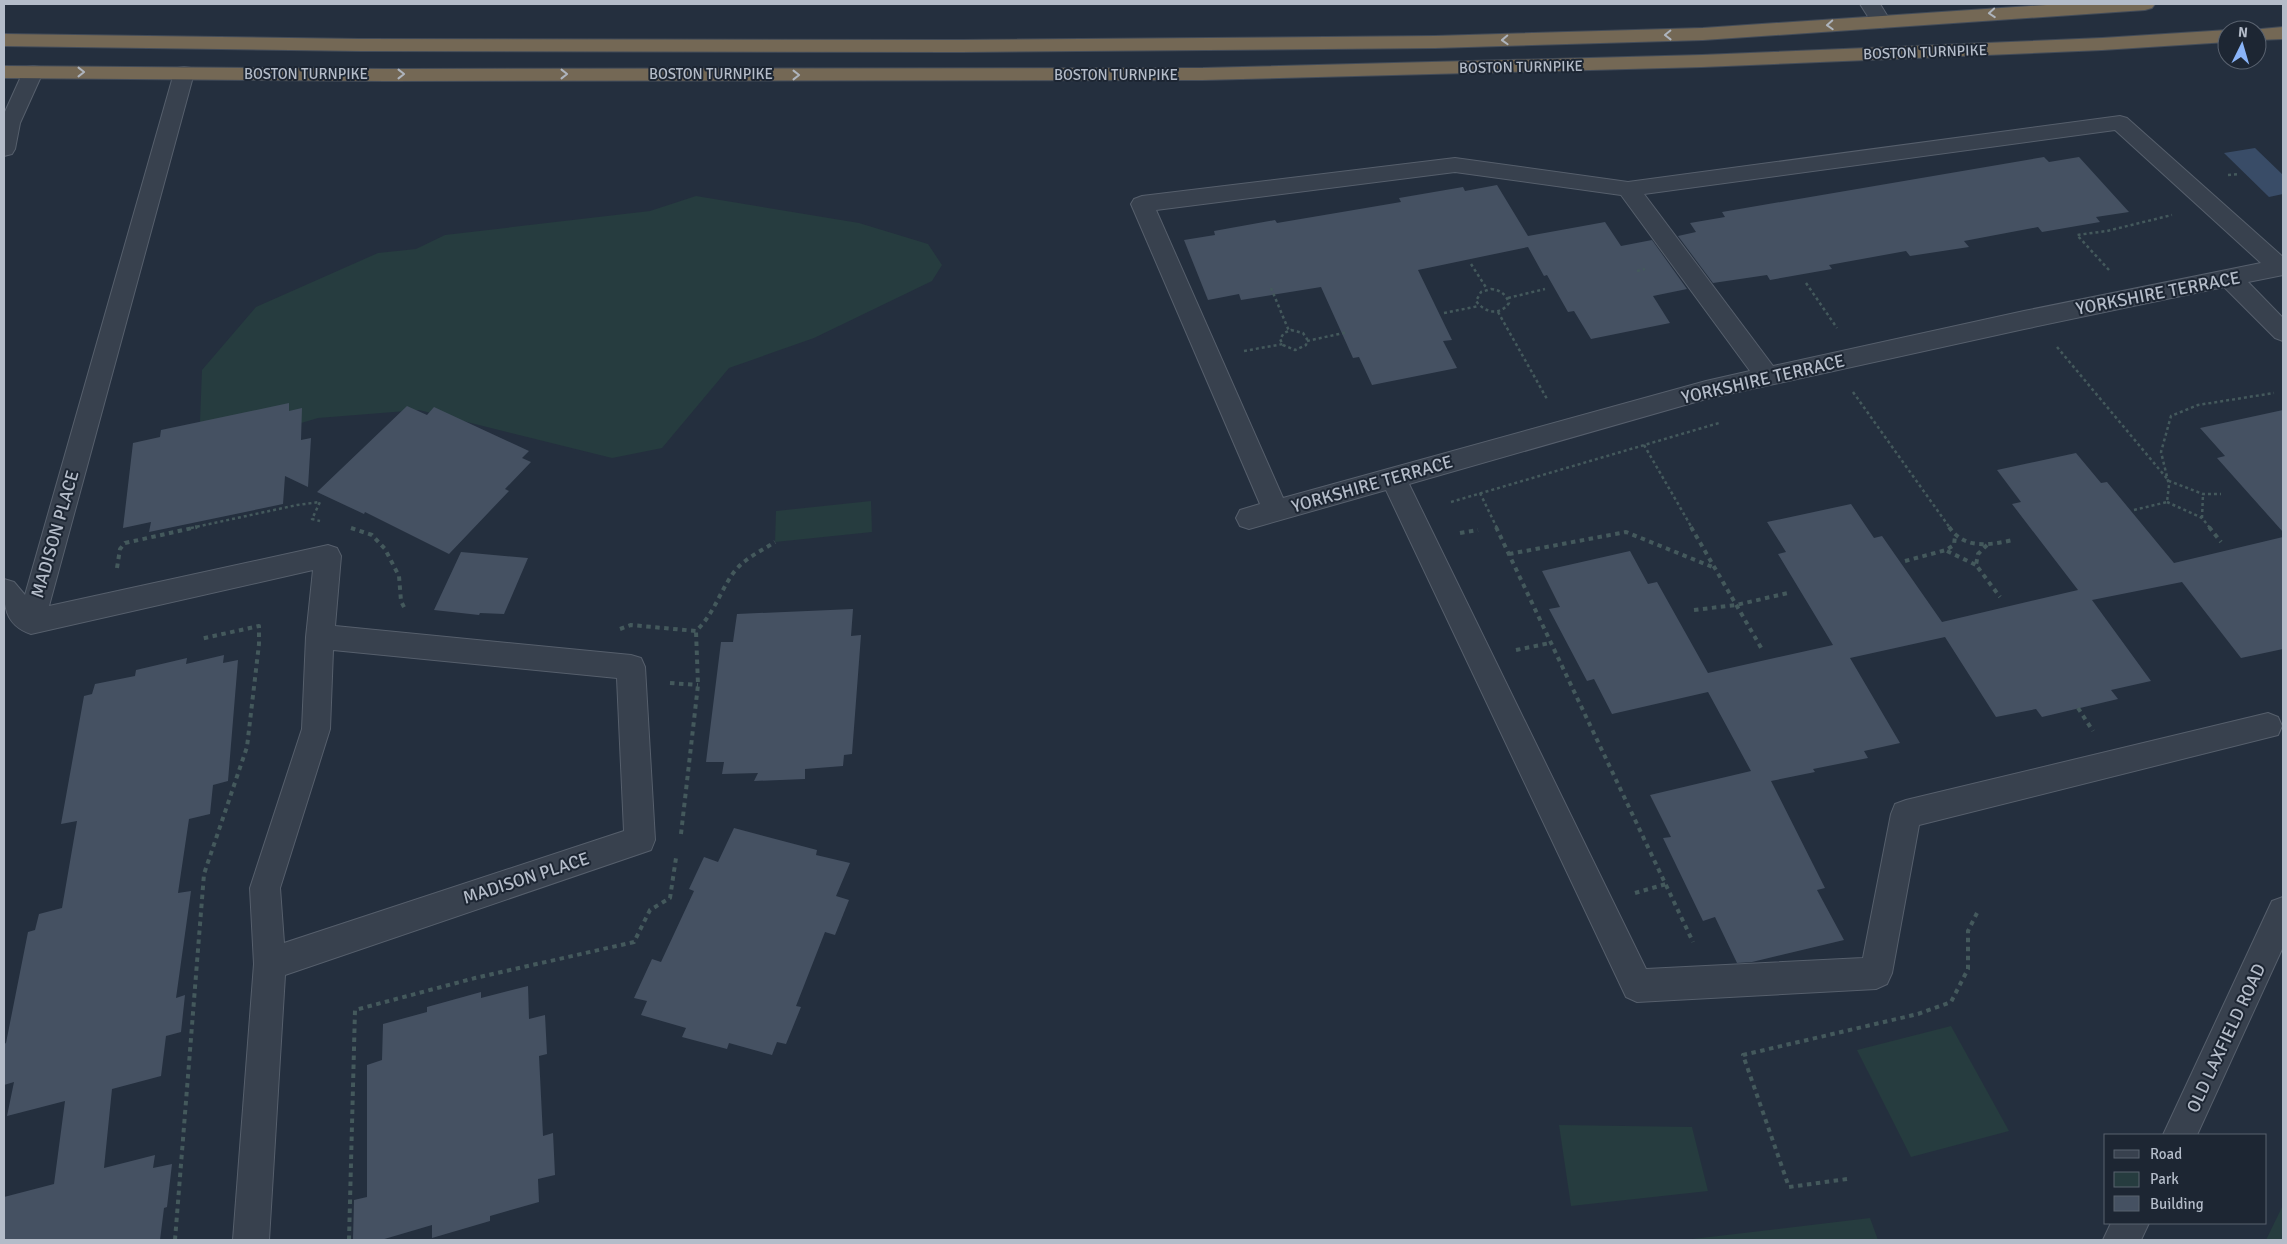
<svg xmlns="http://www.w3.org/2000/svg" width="2287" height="1244" font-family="Signika,sans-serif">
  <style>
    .green { fill: #263c3f }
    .water { fill: #394c67 }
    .building { fill: #455162 }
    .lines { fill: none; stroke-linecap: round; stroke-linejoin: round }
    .minor-casing { stroke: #565f6c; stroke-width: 2 }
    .highway-casing { stroke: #434c59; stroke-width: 2 }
    .path-far1 { stroke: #44595c; stroke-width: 2.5; stroke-dasharray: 3 3; stroke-linecap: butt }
    .path { stroke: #44595c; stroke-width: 4; stroke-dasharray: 4.5 4.5; stroke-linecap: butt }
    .minor { fill: #38414e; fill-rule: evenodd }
    .highway { fill: #746855; fill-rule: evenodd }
    .oneway { stroke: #aeb4bd }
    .labels { text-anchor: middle; stroke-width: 4; stroke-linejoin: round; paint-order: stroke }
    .far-street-label { font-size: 15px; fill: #b4bcc9; stroke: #1d2633 }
    .street-label { font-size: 18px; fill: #b4bcc9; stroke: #1d2633 }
  </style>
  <rect width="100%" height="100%" fill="#242f3e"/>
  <!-- green -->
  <g class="green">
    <path d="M696,196L859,223L928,244L942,265L932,281L814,338L729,368L662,448L612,458L419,410L318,418L230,444L200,422L202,370L256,307L378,253L416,249L445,235L650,211Z"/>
    <path d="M871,501L872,532L775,542L776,511Z"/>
    <path d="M1951,1026L2009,1131L1911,1157L1857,1050Z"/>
    <path d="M1559,1125L1692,1127L1708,1191L1571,1206Z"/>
    <path d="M2283,1205V1240H2266Z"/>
    <path d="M1870,1218L1878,1240H1684Z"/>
  </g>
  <!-- water -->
  <path class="water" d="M2255,148L2283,175V194L2269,197L2224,153Z"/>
  <!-- building -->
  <g class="building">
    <path d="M2044,157L2049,162L2079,157L2129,212L2096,217L2100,222L2042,232L2038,227L1964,241L1969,247L1910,256L1906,251L1829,265L1832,269L1770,280L1767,275L1713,283L1678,236L1696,232L1690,223L1725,217L1722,212Z"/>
    <path d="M1497,185L1528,236L1605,222L1621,246L1652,240L1687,289L1653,296L1670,323L1591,339L1574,311L1568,312L1547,275L1544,276L1528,247L1418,270L1452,340L1443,341L1457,368L1372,385L1359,357L1353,358L1321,287L1241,300L1239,294L1208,300L1184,240L1215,235L1214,231L1275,220L1277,223L1401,202L1399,198L1463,187L1465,191Z"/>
    <path d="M289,403V411L302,408L301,440L311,438L308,487L285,476L283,504L149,532L151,522L123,528L133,443L160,437L161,430Z"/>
    <path d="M407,406L427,415L434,407L529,451L522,458L531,462L505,489L509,491L449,554L365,512L364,514L317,492Z"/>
    <path d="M2283,410V532L2217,458L2225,456L2200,428Z"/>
    <path d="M2076,453L2101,483L2107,482L2174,563L2283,537V649L2241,658L2182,582L2092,600L2151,681L2111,690L2118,699L2042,717L2036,709L1996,717L1945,637L1850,658L1900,743L1864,751L1868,758L1813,769L1815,772L1771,781L1825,888L1817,890L1844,940L1752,962L1737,963L1715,917L1703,921L1663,838L1671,837L1650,795L1751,771L1708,692L1612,714L1594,679L1587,681L1549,609L1560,607L1542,571L1630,551L1648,584L1657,582L1708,673L1833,645L1778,554L1786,552L1767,522L1851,504L1874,538L1882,536L1942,622L2078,590L2012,504L2021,502L1997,470Z"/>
    <path d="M461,552L528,558L504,614L480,613L479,615L434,610Z"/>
    <path d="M853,609L851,636L861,635L852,754L844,755L843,766L805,769V779L754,781L758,773L722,774L724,762H706L721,642H733L737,614Z"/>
    <path d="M224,655L223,663L238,660L228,781L213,785L210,814L189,819L178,893L191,891L176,998L185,995L181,1032L166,1036L161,1076L112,1089L104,1168L155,1155L153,1168L172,1164L167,1207L164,1208L160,1240H4V1197L54,1184L65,1101L7,1116L14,1082L4,1085V1044L6,1043L28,932L35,930L39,914L62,908L77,821L61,824L84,696L92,694L95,684L135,676L136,670L187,658L186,664Z"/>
    <path d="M734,828L817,850L816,855L850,863L836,896L849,900L835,935L825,932L796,1006L801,1007L786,1044L777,1042L772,1055L729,1043L727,1049L682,1037L686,1028L641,1015L647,1001L634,998L652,959L661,962L694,891L689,889L704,857L718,862Z"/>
    <path d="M528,986L529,1019L545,1015L547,1054L539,1056L543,1136L553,1133L555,1175L538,1179L539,1202L490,1216V1221L432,1238V1225L381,1240H353L354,1200L367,1197V1065L382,1060L383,1024L427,1012V1007L481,992V998Z"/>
  </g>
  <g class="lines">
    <defs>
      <g id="minor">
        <path d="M1860,4H1880L1891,22L1888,26L1881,28L1874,26Z"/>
        <path d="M33,66L40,67L43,72L20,123L15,149L12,154L4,156V114L23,72L26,67Z"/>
        <path d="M184,67L191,68L194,73L49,606L328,545L337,548L341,556L335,626L631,655L641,658L645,667L655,840L651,850L285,975L269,1240H233L254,964L250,888L302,729L306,637L313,570L31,634C3,624 4,604 4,579L14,582L25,595L174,73L177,68ZM333,650L617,678L624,831L284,943L280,888L330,729Z"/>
        <path d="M2120,116L2127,118L2283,257V275L2248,282L2283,318V341L2275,338L2224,287L2024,329L1706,399L1409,484L1646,969L1863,958L1891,814L1895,804L1906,800L2268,713L2278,717L2282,726L2278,735L1919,825L1892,973L1887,984L1876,989L1637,1002L1626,997L1386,490L1249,529L1240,526L1236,518L1240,510L1260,504L1131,204L1134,199L1142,196L1455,158L1628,182ZM2115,130L2261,263L2024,311L1773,366L1644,194ZM1455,172L1621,195L1750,371L1706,381L1283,498L1156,210Z"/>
        <path d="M2283,897V947L2197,1135H2163L2272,901Z"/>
        <path d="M2111,1223H2149L2141,1240H2103Z"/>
      </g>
      <g id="highway">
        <path d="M2061,4H2155L2152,8L2145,10L1703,40L1435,48L961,52L360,51L4,46V34L360,39L961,40L1435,36L1703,28Z"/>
        <path d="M2283,27V39L2257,40V30H2250Z"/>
        <path d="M2228,30L2227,42L2102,50L1702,67L1203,80L386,81L4,78V66L386,69L1203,68L1702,55L2102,38Z"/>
      </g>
    </defs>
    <!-- minor casing -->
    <use href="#minor" class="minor-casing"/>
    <!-- highway casing -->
    <use href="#highway" class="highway-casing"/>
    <!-- path-far1 -->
    <g class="path-far1">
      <path d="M2228,175L2240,174"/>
      <path d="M1471,264L1487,289"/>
      <path d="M2109,270L2077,235L2107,231L2172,215"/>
      <path d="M1637,271L1645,269"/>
      <path d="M1806,283L1837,328"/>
      <path d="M1271,288L1289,331"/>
      <path d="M1491,289C1500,290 1506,294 1509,303C1500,316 1485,313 1476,301L1481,292Z"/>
      <path d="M1508,298L1545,289"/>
      <path d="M1498,312L1547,399"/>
      <path d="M1444,313L1479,306"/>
      <path d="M1291,330L1303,333L1307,339L1306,345L1295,350L1283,345L1280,339L1284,333Z"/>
      <path d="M1307,341L1348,332"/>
      <path d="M2057,347L2169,481L2203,494H2221"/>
      <path d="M1244,351L1283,344"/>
      <path d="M1853,392L1950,528"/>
      <path d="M1644,445L1692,528"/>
      <path d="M1480,493L1497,528"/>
      <path d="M1451,502L1719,423"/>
      <path d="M2167,502L2202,518L2210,528"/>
      <path d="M2134,510L2167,502L2169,485L2161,452L2171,416L2198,405L2274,393"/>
      <path d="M2202,518L2203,494"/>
      <path d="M191,528L297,505L320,502L312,519L320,521"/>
    </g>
    <!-- path -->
    <g class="path">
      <path d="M1496,527L1693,942"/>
      <path d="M1691,527L1763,651"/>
      <path d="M1949,527C1965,550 1989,545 2013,540"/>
      <path d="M2209,527L2221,542"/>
      <path d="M351,528L372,535L385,549L399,576L401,601L405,609"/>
      <path d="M1460,533L1478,530"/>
      <path d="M1987,545L1978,554L1976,565L2000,597"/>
      <path d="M1947,551L1976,565"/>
      <path d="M1509,554L1626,532L1715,568"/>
      <path d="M1905,561L1946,550L1954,545L1955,536"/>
      <path d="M117,568L120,549L125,543L197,527"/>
      <path d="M1694,610L1736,605L1788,593"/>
      <path d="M620,629L631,625L696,631C714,614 720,591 734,572C745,558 761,551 775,542"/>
      <path d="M1516,650L1550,643"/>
      <path d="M670,683L698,685"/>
      <path d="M2078,708L2093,731"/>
      <path d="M681,834L698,685L696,631"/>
      <path d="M1635,893L1666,884"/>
      <path d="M1847,1179L1789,1187L1743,1055L1918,1014L1951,1002L1968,969V931L1977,913"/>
      <path d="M175,1240L204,874L247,747L259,644V626L200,639"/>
      <path d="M349,1240L355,1010L475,978L634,942L650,910L670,898L676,858"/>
    </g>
    <!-- minor -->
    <use href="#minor" class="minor"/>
    <!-- highway -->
    <use href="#highway" class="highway"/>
  </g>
  <!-- one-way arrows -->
  <defs><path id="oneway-chevron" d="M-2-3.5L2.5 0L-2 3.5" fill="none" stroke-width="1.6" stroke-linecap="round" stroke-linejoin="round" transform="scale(1.25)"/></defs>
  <g class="oneway">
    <use href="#oneway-chevron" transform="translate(1992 13) rotate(176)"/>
    <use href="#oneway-chevron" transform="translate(1830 25) rotate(177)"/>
    <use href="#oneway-chevron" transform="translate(1668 35) rotate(179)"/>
    <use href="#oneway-chevron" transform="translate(1505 40) rotate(178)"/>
    <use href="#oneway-chevron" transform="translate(81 72)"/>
    <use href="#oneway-chevron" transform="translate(401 74)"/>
    <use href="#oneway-chevron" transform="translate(564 74)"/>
    <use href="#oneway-chevron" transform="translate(796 75)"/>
  </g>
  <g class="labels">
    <!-- far-street labels -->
    <g class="far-street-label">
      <text transform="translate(1925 52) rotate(-2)" y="5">BOSTON TURNPIKE</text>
      <text transform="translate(1521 67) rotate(-1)" y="5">BOSTON TURNPIKE</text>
      <text x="306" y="79">BOSTON TURNPIKE</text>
      <text x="711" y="79">BOSTON TURNPIKE</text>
      <text x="1116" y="80">BOSTON TURNPIKE</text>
    </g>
    <!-- street labels -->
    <g class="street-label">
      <text transform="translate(2158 293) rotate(-11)" y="6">YORKSHIRE TERRACE</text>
      <text transform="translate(1763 379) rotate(-13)" y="6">YORKSHIRE TERRACE</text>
      <text transform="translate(1372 484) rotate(-16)" y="6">YORKSHIRE TERRACE</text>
      <text transform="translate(55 534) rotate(-74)" y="6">MADISON PLACE</text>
      <text transform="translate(526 878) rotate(-18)" y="6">MADISON PLACE</text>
      <text transform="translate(2226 1038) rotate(-65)" y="6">OLD LAXFIELD ROAD</text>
    </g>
  </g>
  <!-- border -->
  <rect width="2287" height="1244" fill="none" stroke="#b4bcc9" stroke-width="10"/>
  <!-- legend -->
  <rect x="2104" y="1134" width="162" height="90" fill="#1d2633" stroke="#59626f"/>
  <rect x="2114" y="1150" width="25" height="8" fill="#38414e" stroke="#59626f"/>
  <text x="2150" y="1159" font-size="15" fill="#b4bcc9">Road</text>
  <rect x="2114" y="1172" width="25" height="15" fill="#263c3f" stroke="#59626f"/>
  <text x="2150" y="1184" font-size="15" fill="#b4bcc9">Park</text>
  <rect x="2114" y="1196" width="25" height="15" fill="#455162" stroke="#59626f"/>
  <text x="2150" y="1209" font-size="15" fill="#b4bcc9">Building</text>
  <!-- north arrow -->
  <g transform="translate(2242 45) rotate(5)"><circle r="24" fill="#1d2633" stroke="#59626f"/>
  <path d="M0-4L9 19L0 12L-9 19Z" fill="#8ab4f8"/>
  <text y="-8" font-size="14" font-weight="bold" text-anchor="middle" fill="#b4bcc9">N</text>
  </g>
</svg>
